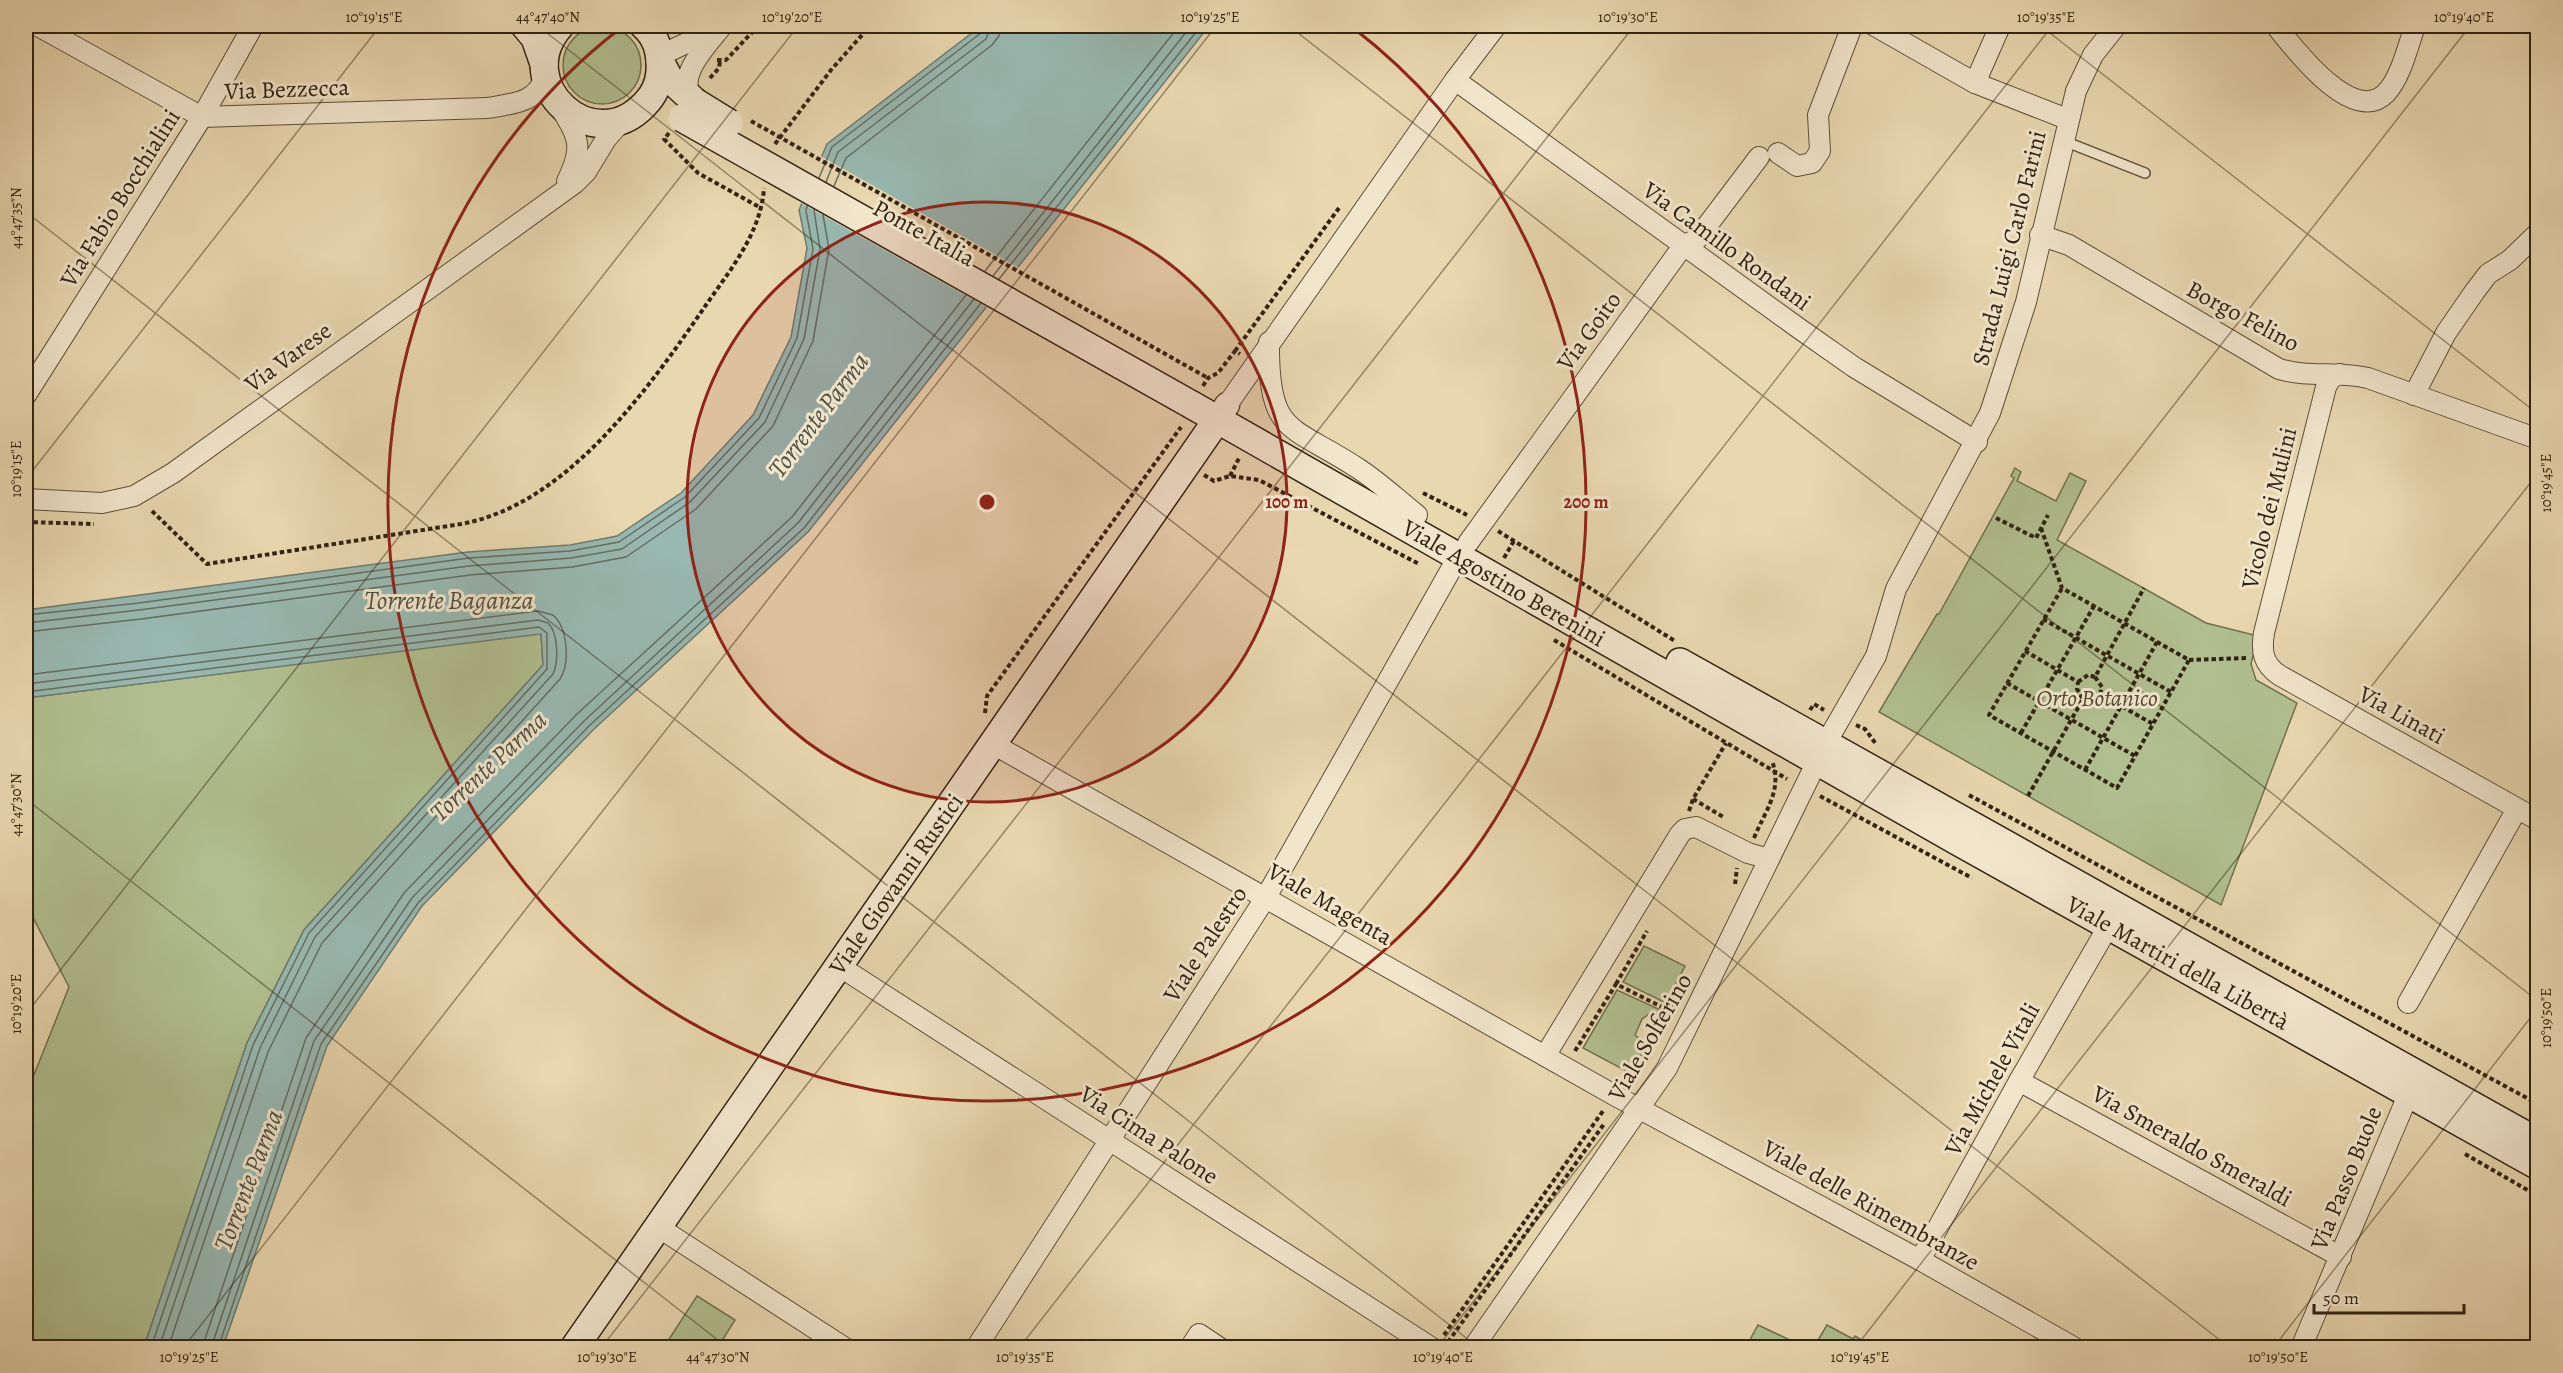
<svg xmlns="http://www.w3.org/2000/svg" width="2563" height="1373" font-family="Alegreya,serif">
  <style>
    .green { fill: #b1bf90; stroke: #707151; stroke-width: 1.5 }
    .water { fill: #98b8b1; stroke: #6e7c71; stroke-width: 1.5 }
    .pier { fill: #e9d7b0 }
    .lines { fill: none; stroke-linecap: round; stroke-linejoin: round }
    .shore { stroke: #646e62; stroke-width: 1.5 }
    .service-casing { stroke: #5e503a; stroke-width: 12 }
    .minor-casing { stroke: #5e503a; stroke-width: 22 }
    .tertiary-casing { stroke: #5e503a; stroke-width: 27 }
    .secondary-casing { stroke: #302312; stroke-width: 30 }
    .path { stroke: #302312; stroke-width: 4; stroke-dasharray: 4.5 3; stroke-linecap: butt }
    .service { stroke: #f1e5cc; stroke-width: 9 }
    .minor { stroke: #f1e5cc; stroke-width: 20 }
    .tertiary { stroke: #f1e5cc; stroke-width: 24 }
    .secondary { stroke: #f1e5cc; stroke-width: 27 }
    .secondary-bridge-casing { stroke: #302312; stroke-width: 30; stroke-linecap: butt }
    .path-bridge { stroke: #302312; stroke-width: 4; stroke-dasharray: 4.5 3; stroke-linecap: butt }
    .secondary-bridge { stroke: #f1e5cc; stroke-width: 27 }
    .ticks { fill: none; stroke: #302312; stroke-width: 1.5; stroke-opacity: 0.45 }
    .ring { fill: none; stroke: #8f2418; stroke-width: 3 }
    .labels { text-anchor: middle; stroke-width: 6; stroke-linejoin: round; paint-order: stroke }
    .street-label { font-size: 24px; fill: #302312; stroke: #f1e5cc }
    .park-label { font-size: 24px; font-style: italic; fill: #504a32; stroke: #f1e5cc }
    .water-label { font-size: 26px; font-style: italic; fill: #4f5042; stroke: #f1e5cc }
    .centre { fill: #8f2418; stroke: #f1e5cc; stroke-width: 3 }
    .ring-label { font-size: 18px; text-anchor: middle; font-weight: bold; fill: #8f2418; stroke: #f1e5cc; stroke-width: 6; stroke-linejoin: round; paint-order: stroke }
    .neatline { fill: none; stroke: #302312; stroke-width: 2 }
    .ticks-label { font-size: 15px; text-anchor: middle; fill: #302312 }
  </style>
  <rect width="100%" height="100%" fill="#e9d7b0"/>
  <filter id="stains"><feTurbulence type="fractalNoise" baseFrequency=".00333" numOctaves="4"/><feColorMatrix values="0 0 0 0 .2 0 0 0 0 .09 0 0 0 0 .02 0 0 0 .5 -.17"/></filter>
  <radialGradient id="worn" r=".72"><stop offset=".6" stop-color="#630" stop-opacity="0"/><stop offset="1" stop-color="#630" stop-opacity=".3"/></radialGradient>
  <!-- green -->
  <g class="green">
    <circle cx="602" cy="65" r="39"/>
    <path d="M2015,468L2021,472L2017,481L2056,501L2070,473L2086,481L2057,540L2206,623L2258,636L2251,664L2256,680L2297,703L2221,905L1879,712L1937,614H1939L2014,478L2011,476Z"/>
    <path d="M541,633L543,665L304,930L247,1043L144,1347H26V1095L69,987L26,904V698Z"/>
    <path d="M1644,946L1685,966L1666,1003L1623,982Z"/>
    <path d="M1617,990L1663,1011L1659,1019L1649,1014L1642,1019L1635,1035L1647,1044L1634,1069L1628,1072L1583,1048Z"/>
    <path d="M697,1296L735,1320L718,1347H664Z"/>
    <path d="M1758,1325L1790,1340L1793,1347H1746Z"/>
    <path d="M1827,1325L1853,1339L1855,1336L1872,1346L1814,1347Z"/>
  </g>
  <!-- water -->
  <path class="water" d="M981,26H1209L808,532L593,730L422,906L327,1046L223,1347H144L247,1043L304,930L543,665L541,634L26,698V610L468,552L570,545L617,536L681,493L753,415L791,337L807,248L799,210L827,144Z"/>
  <!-- pier -->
  <path class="pier" d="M819,155L1019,268L988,308L799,202Z"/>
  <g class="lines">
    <!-- shore -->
    <g class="shore">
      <path d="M819,178L832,147L981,33L984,26"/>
      <path d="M826,182L838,152L986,39L991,26"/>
      <path d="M834,186L846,158L992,45L999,36L1000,26"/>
      <path d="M985,271L1179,26"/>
      <path d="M993,276L1191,26"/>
      <path d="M999,279L1201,26"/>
      <path d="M26,615L139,603L469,558L570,551L619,542L685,497L759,418L797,338L813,249L806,211L807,206"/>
      <path d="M26,623L139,610L469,566L571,558L622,549L690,502L765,422L804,339L820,249L814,210"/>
      <path d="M26,632L141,619L470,575L572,567L626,557L696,509L773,426L813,341L829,249L823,215"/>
      <path d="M26,675L538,611L553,615C568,628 570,663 560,679L322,943L268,1052L168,1348"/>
      <path d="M26,684L538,620L548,623C558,632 559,661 553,674L315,937L260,1048L159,1348"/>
      <path d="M26,692L539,627L547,633V669L309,933L253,1045L151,1348"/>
      <path d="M202,1348L306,1038L404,893L577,714L792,517L966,295"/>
      <path d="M211,1348L314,1041L412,898L584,721L798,523L974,299"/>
      <path d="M218,1348L321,1044L418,903L589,726L804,528L981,303"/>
    </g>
    <defs>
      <path id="service" d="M2064,141L2145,173"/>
      <g id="minor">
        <path d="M38,26L202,117L487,108C511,104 540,103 545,74"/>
        <path d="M1875,26L1975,83L2067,119"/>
        <path d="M2276,26C2294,48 2353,127 2386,93C2401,77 2408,46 2415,26"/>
        <path d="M659,56L716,29"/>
        <path d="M1455,80L1797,327L1854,367L1977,442"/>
        <path d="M1975,83L2000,26"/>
        <path d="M693,100C674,77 708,44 722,26"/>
        <path d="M560,107C579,138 584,147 567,181"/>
        <path d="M1778,153L1797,166L1812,163L1820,151L1818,115L1852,26"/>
        <path d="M2040,235L2069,245L2279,369C2309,378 2338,371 2368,378L2538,439"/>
        <path d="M1269,342C1268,437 1291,424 1359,469C1379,482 1398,500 1417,515"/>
        <path d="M2340,374L2331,378L2326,387L2264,633C2261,651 2263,664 2279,675L2538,820"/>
        <path d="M26,395L202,117L253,26"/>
        <path d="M2414,395L2446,333L2475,291L2488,274L2510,260L2538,233"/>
        <path d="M1227,405L1455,80L1496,26"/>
        <path d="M26,499L102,503L134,496L173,473L575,183L586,172L606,139L623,120"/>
        <path d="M1468,543L1683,246L1697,239L1759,157"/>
        <path d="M993,744L1614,1095L1920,1260L2075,1348"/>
        <path d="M839,966L1432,1348"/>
        <path d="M2408,1003L2517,809"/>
        <path d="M1545,1056L1680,834L1685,829L1696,827L1748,853L1769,859"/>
        <path d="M2019,1081L2341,1257"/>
        <path d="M658,1227L845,1348"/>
        <path d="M1920,1260L2019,1081L2109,925"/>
        <path d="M976,1348L1266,897L1458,557"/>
        <path d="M1190,1348L1199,1334L1220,1348"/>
        <path d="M1473,1348L1667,1068L1826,743L1876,656L1896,589L1990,413L2026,302L2076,91L2093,55L2116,26"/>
        <path d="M2301,1348L2409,1093"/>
      </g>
      <path id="tertiary" d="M1217,420L1227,405"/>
      <g id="secondary">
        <path d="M525,26L535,38L544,64"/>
        <path d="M560,26C509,84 593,160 645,104C653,96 659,84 660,72C661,55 657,37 644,26"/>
        <path d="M660,61L669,78L695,102"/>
        <path d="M1192,405L1957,841L2538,1166"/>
        <path d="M1680,662L2538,1142"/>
        <path d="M574,1348L1217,420"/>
      </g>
    </defs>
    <!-- service casing -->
    <use href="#service" class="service-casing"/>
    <!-- minor casing -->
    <use href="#minor" class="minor-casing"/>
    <!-- tertiary casing -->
    <use href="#tertiary" class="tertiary-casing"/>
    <!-- secondary casing -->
    <use href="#secondary" class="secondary-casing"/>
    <!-- path -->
    <g class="path">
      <path d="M495,26L503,30"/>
      <path d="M717,60H726L758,26"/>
      <path d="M710,78L719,68L720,61"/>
      <path d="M669,133L664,139L698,173L761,208"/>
      <path d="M775,144L831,70L870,26"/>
      <path d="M1235,351L1339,208"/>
      <path d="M1203,386L1208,378L1218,373L1235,351L1240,354"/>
      <path d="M1204,475L1214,481L1230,476L1259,480L1419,564"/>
      <path d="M1230,476L1239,458"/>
      <path d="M1423,493L1467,515"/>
      <path d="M152,511L207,564L461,524C567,505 649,388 706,305C730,270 761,233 764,188"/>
      <path d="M1996,518L2036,538L2048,515"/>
      <path d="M26,522L94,524"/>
      <path d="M2041,528L2062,588L2189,660L2117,788L1989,715L2062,588"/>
      <path d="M1498,531L1675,641"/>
      <path d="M1504,558L1515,539"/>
      <path d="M2043,619L2171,692"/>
      <path d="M1554,640L1787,779"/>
      <path d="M2025,651L2078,682L2077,689L2083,699"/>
      <path d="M2189,660L2246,658"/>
      <path d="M2095,677L2102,687L2100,694L2153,724"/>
      <path d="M2078,682L2088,675L2095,677L2144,588"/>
      <path d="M2007,683L2135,756"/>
      <path d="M1810,710L1814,704L1824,710"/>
      <path d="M985,713L987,696L1181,427"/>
      <path d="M1856,725L1865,729L1876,744"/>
      <path d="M2021,733L2094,606"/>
      <path d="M2085,770L2157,642"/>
      <path d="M1969,795L2538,1104"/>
      <path d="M1820,796L1972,878"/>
      <path d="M2028,796L2083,699H2094L2100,694"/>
      <path d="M1693,799L1725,818"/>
      <path d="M1689,811L1693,799L1726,743"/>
      <path d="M1754,838C1765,811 1783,790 1772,761"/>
      <path d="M1735,884L1737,868"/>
      <path d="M1616,984L1647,931"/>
      <path d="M1575,1051L1616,984L1670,1011L1681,990"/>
      <path d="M1642,1066L1670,1011"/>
      <path d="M2465,1154L2538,1196"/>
      <path d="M1444,1335L1603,1111"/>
      <path d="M1448,1342L1604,1124"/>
    </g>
    <!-- service -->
    <use href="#service" class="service"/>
    <!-- minor -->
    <use href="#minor" class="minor"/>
    <!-- tertiary -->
    <use href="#tertiary" class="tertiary"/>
    <!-- secondary -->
    <use href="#secondary" class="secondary"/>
    <defs>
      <g id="secondary-bridge">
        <path d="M695,102L729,123"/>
        <path d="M682,118L1192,405"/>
      </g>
    </defs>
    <!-- secondary-bridge casing -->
    <use href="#secondary-bridge" class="secondary-bridge-casing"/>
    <!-- path-bridge -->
    <path class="path-bridge" d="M751,121L1208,378"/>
    <!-- secondary-bridge -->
    <use href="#secondary-bridge" class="secondary-bridge"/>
  </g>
  <!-- ticks -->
  <path class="ticks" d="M538,26L2230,1348M1289,26L2538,1001M2041,26L2538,414M26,212L1479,1348M26,479L380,26M26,799L728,1348M26,1014L798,26M183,1348L1216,26M601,1348L1634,26M1019,1348L2052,26M1437,1348L2470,26M1855,1348L2538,473M2273,1348L2538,1008"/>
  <!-- distance rings -->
  <circle cx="987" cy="502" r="300" fill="#8f2418" fill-opacity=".12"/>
  <g class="ring">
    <circle cx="987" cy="502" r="300"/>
    <path d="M1352 27A599 599 0 1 1 622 27"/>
  </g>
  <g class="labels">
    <!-- street labels -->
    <g class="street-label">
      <text transform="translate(287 89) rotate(-2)" y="8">Via Bezzecca</text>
      <text transform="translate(120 198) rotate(-58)" y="8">Via Fabio Bocchialini</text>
      <text transform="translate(924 233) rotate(29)" y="8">Ponte Italia</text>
      <text transform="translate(1727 246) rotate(36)" y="8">Via Camillo Rondani</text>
      <text transform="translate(2009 248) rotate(-76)" y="8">Strada Luigi Carlo Farini</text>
      <text transform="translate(2243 316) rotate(28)" y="8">Borgo Felino</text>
      <text transform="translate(1589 331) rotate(-54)" y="8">Via Goito</text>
      <text transform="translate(288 357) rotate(-36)" y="8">Via Varese</text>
      <text transform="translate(2269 508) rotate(-76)" y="8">Vicolo dei Mulini</text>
      <text transform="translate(1504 583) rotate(30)" y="8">Viale Agostino Berenini</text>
      <text transform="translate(2402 715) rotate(29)" y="8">Via Linati</text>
      <text transform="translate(896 884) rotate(-55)" y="8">Viale Giovanni Rustici</text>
      <text transform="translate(1330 904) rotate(30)" y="8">Viale Magenta</text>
      <text transform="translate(1205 944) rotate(-57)" y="8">Viale Palestro</text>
      <text transform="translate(2178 963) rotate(29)" y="8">Viale Martiri della Libertà</text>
      <text transform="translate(1650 1037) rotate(-60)" y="8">Viale Solferino</text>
      <text transform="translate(1992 1079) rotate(-61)" y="8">Via Michele Vitali</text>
      <text transform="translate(1149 1135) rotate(33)" y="8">Via Cima Palone</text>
      <text transform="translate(2192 1146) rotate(29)" y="8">Via Smeraldo Smeraldi</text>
      <text transform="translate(2346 1178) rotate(-68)" y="8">Via Passo Buole</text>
      <text transform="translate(1871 1205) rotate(29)" y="8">Viale delle Rimembranze</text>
    </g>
    <!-- park labels -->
    <g class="park-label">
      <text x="2097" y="706">Orto Botanico</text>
    </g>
    <!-- water labels -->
    <g class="water-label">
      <text transform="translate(818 415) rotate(-53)" y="9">Torrente Parma</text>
      <text x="449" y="609">Torrente Baganza</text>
      <text transform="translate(488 766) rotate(-43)" y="9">Torrente Parma</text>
      <text transform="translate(248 1180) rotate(-69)" y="9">Torrente Parma</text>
    </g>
  </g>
  <circle cx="987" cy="502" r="9" class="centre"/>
  <g class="ring-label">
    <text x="1287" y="508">100 m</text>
    <text x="1586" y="508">200 m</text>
  </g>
  <!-- margin -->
  <rect width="2563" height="1373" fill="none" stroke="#e9d7b0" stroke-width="66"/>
  <!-- scale -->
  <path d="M2314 1304v9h150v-9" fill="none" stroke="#302312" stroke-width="3"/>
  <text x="2323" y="1304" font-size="18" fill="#302312" stroke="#f1e5cc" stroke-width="4.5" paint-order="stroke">50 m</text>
  <rect x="33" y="33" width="2497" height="1307" class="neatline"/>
  <g class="ticks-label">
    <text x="374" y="22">10°19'15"E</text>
    <text x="548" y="22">44°47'40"N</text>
    <text x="792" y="22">10°19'20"E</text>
    <text x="1210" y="22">10°19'25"E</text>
    <text x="1628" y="22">10°19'30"E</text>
    <text x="2046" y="22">10°19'35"E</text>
    <text x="2464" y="22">10°19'40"E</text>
    <text transform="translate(16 218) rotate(-90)" y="5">44°47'35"N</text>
    <text transform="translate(16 469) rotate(-90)" y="5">10°19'15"E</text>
    <text transform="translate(2546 483) rotate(-90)" y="5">10°19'45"E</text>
    <text transform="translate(16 805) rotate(-90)" y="5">44°47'30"N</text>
    <text transform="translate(16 1004) rotate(-90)" y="5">10°19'20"E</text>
    <text transform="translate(2546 1018) rotate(-90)" y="5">10°19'50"E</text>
    <text x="189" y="1362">10°19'25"E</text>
    <text x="607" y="1362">10°19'30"E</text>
    <text x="718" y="1362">44°47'30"N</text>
    <text x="1025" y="1362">10°19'35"E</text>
    <text x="1443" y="1362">10°19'40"E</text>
    <text x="1860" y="1362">10°19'45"E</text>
    <text x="2278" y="1362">10°19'50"E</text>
  </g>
  <rect width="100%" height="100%" filter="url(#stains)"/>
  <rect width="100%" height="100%" fill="url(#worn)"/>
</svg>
